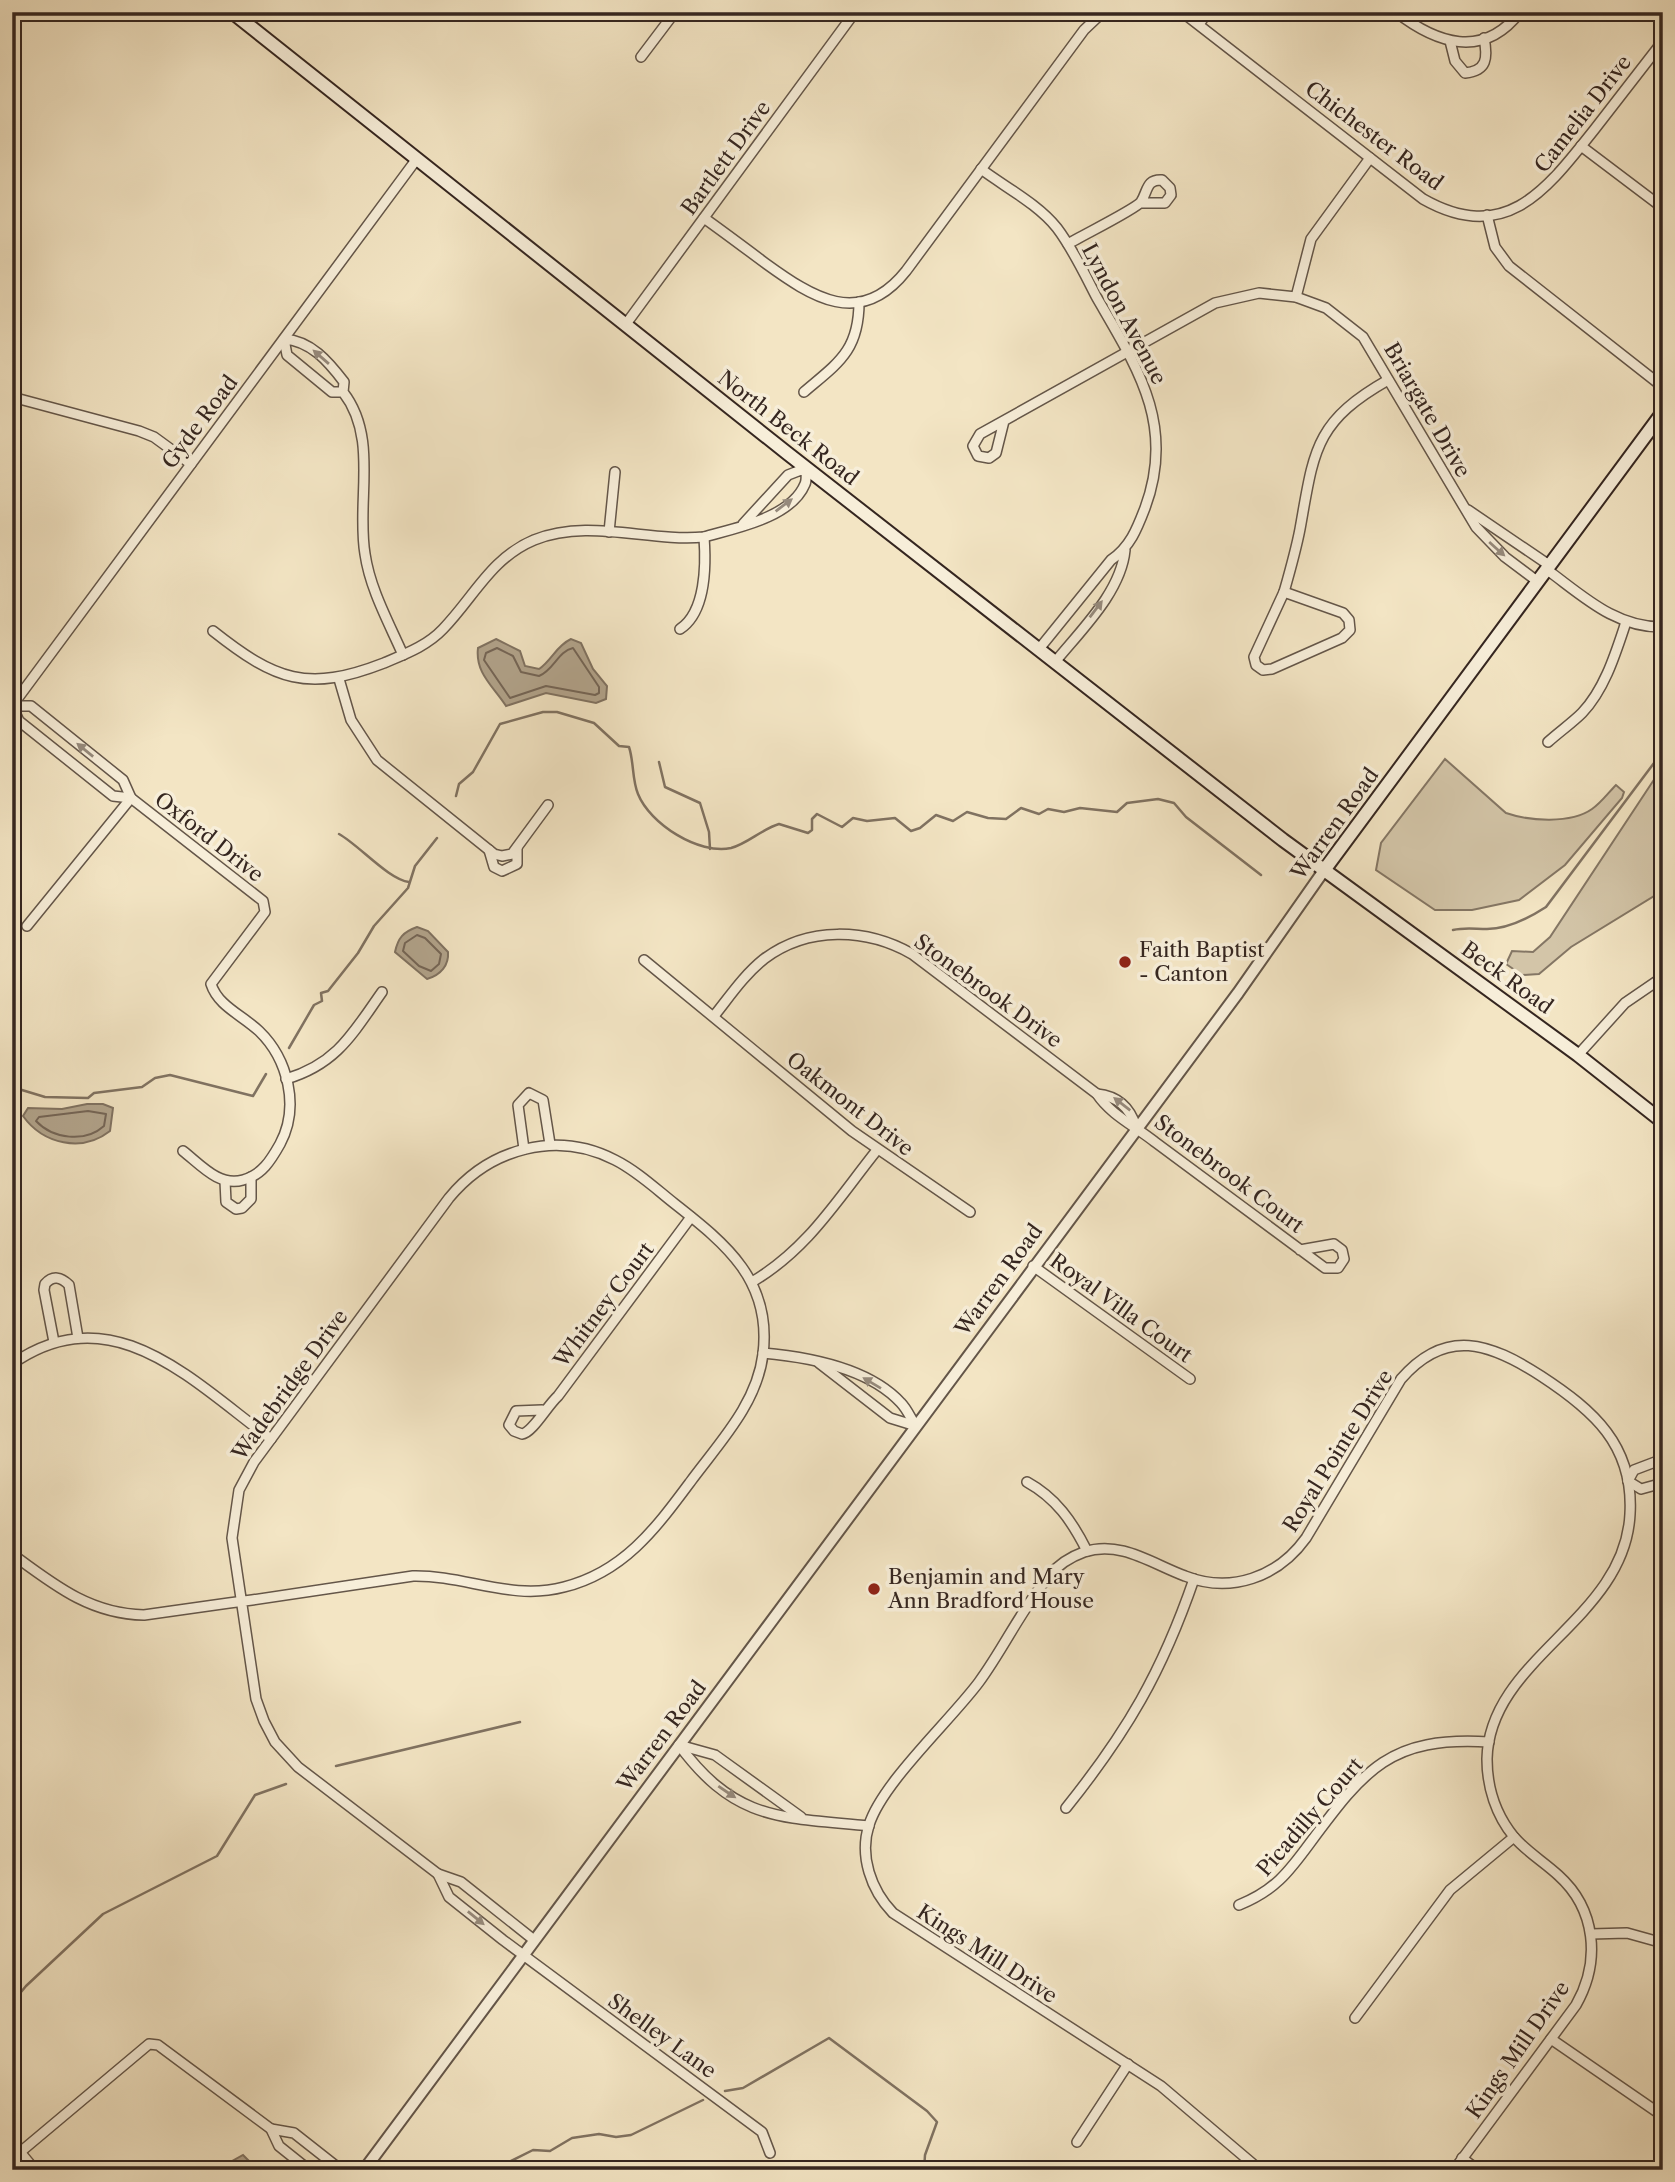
<svg xmlns="http://www.w3.org/2000/svg" width="1675" height="2182" font-family="'Libre Caslon Text',serif">
  <style>
    .green { fill: #d3c5a8; stroke: #847664; stroke-width: 2 }
    .water { fill: #b2a48c; stroke: #807261; stroke-width: 2 }
    .lines { fill: none; stroke-linecap: round; stroke-linejoin: round }
    .shore { stroke: #746556; stroke-width: 2 }
    .stream { stroke: #807261; stroke-width: 2.5 }
    .minor-casing { stroke: #645649; stroke-width: 12 }
    .tertiary-casing { stroke: #645649; stroke-width: 14 }
    .secondary-casing { stroke: #352620; stroke-width: 16 }
    .minor { stroke: #f7eed9; stroke-width: 9 }
    .tertiary { stroke: #f7eed9; stroke-width: 10 }
    .secondary { stroke: #f7eed9; stroke-width: 12 }
    .oneway { fill: #968a7c }
    .poi-dot { fill: #8f2418; stroke: #f7eed9; stroke-width: 2.5 }
    .labels { text-anchor: middle; stroke-width: 7; stroke-linejoin: round; paint-order: stroke }
    .street-label { font-size: 21px; fill: #352620; stroke: #f7eed9 }
    .poi-label { font-size: 21px; fill: #352620; stroke: #f7eed9; text-anchor: start }
  </style>
  <rect width="100%" height="100%" fill="#f3e5c4"/>
  <filter id="stains"><feTurbulence type="fractalNoise" baseFrequency=".00286" numOctaves="4"/><feColorMatrix values="0 0 0 0 .2 0 0 0 0 .09 0 0 0 0 .02 0 0 0 .5 -.17"/></filter>
  <radialGradient id="worn" r=".72"><stop offset=".6" stop-color="#630" stop-opacity="0"/><stop offset="1" stop-color="#630" stop-opacity=".3"/></radialGradient>
  <!-- green -->
  <g class="green">
    <path d="M1445,759L1506,813C1529,821 1571,824 1592,809C1601,803 1608,793 1616,785L1624,792L1622,798L1565,865L1519,900L1472,910H1435L1376,870L1381,843Z"/>
    <path d="M1663,766V875L1654,896L1571,947L1539,974L1522,975L1506,964L1512,951L1533,952L1550,937Z"/>
  </g>
  <!-- water -->
  <g class="water">
    <path d="M496,639L520,651L525,666L539,669C552,660 556,646 571,639L581,643L593,669L607,686L606,699L596,703L546,693L506,706C493,686 475,673 478,648Z"/>
    <path d="M417,927L428,931L448,952C449,965 441,975 427,979L395,952C398,938 403,932 417,927Z"/>
    <path d="M87,1104H103L113,1108L110,1131C82,1153 43,1144 23,1116L28,1108L62,1109Z"/>
    <path d="M243,2155L258,2170H216Z"/>
  </g>
  <g class="lines">
    <!-- shore -->
    <g class="shore">
      <path d="M497,648L513,656L521,672L539,676C554,670 558,651 573,648L599,687V693L595,695L546,686L510,698L484,660L486,653Z"/>
      <path d="M417,935L425,938L441,954L439,964L431,971L419,966L403,951L405,943Z"/>
      <path d="M88,1111L106,1114L104,1126C85,1143 53,1139 36,1121L39,1117Z"/>
    </g>
    <!-- stream -->
    <g class="stream">
      <path d="M659,762L665,787L700,803L709,832L710,849"/>
      <path d="M456,796L459,784L473,772L500,724L543,712H557L594,723L619,746L629,747C634,762 632,780 638,794C650,824 699,855 731,848C747,844 762,829 779,824L808,833L812,830V819L817,814L842,827L853,818L867,821L895,818L911,831L920,828L936,815L953,821L967,812L988,818L1006,819L1021,808L1039,814L1048,809L1064,812L1080,808L1117,812L1127,803L1158,799L1174,803L1186,817L1261,875"/>
      <path d="M339,834C359,845 389,880 409,882"/>
      <path d="M1453,930C1465,927 1475,929 1487,929C1508,929 1529,918 1546,907L1663,751"/>
      <path d="M289,1048L314,1005L322,1001L321,993L328,991L358,953L374,926L408,888L415,866L437,838"/>
      <path d="M12,1087L45,1097L88,1098L94,1093L142,1087L155,1078L170,1075L253,1096L266,1074"/>
      <path d="M336,1766L520,1722"/>
      <path d="M12,2003L26,1986L103,1914L217,1856L255,1795L286,1784"/>
      <path d="M725,2091L743,2088L829,2038L927,2111L937,2122L925,2155L924,2170"/>
      <path d="M503,2165L533,2150L550,2151L572,2138L599,2134L616,2137L631,2135L703,2100"/>
    </g>
    <defs>
      <g id="minor">
        <path d="M1182,12L1423,199C1506,246 1547,189 1594,130C1617,100 1640,71 1663,41"/>
        <path d="M1396,12C1436,43 1483,60 1520,12"/>
        <path d="M1199,24L1208,12"/>
        <path d="M1450,41L1455,61L1465,73C1487,71 1488,58 1484,38"/>
        <path d="M641,57L675,12"/>
        <path d="M1581,146L1663,208"/>
        <path d="M981,169C1005,187 1038,204 1057,228C1073,249 1085,275 1097,298C1137,367 1176,425 1145,508C1137,529 1130,547 1111,560L1039,649"/>
        <path d="M1487,215L1495,247L1509,266L1663,387"/>
        <path d="M704,218C725,233 745,248 765,263C812,297 860,329 906,271L1084,30L1103,12"/>
        <path d="M1068,244C1081,236 1134,210 1141,202C1148,191 1146,179 1162,180L1170,188L1171,195L1165,203H1140"/>
        <path d="M1296,297L1311,239L1370,158"/>
        <path d="M626,324L855,12"/>
        <path d="M343,392H332L287,355L284,339C311,341 328,361 344,382L343,392C379,438 356,501 365,554C370,589 389,623 403,655"/>
        <path d="M804,392C838,363 859,351 859,302"/>
        <path d="M12,397L139,431L154,437L191,464"/>
        <path d="M1004,421L996,453L989,458L978,456L973,446L980,434L1215,303L1259,293L1296,297L1326,308L1363,337L1476,527L1505,557L1537,581"/>
        <path d="M1468,510L1549,565"/>
        <path d="M609,532L615,472"/>
        <path d="M1546,569C1582,595 1615,628 1663,627"/>
        <path d="M1284,592L1343,613L1349,620L1350,630L1342,638L1272,669L1263,670L1256,665L1254,657Z"/>
        <path d="M1284,592C1290,571 1296,550 1300,529C1314,451 1314,422 1388,380"/>
        <path d="M680,629C706,612 706,564 704,537"/>
        <path d="M213,631C275,680 307,693 384,663C405,654 427,646 443,629C474,597 491,558 534,540C589,518 647,542 704,537C735,528 791,518 805,484C807,480 806,472 806,468L788,475L743,524"/>
        <path d="M1055,662C1081,630 1121,592 1125,550"/>
        <path d="M339,679L351,720L377,760L494,854L502,856L512,854L548,805"/>
        <path d="M12,706H31L123,780L131,798L263,901L265,912L211,984C218,1006 242,1015 259,1031C288,1059 300,1107 280,1144C271,1160 262,1175 243,1180C219,1187 201,1165 183,1151"/>
        <path d="M12,706L416,160"/>
        <path d="M12,706L19,721L113,796L131,798"/>
        <path d="M1548,742C1559,732 1572,723 1582,713C1605,689 1616,652 1626,622"/>
        <path d="M489,850L494,867L502,871L517,864V848"/>
        <path d="M27,926L131,798"/>
        <path d="M644,960L852,1131L970,1212"/>
        <path d="M714,1016C730,996 744,975 764,959C808,926 866,928 912,954L1097,1094C1111,1115 1135,1126 1155,1142L1325,1268H1338L1344,1259L1342,1250L1334,1244L1300,1250"/>
        <path d="M1578,1055L1625,1003L1663,977"/>
        <path d="M286,1079C337,1064 353,1033 382,992"/>
        <path d="M1097,1094C1117,1096 1130,1107 1136,1127"/>
        <path d="M524,1149L518,1105L529,1093L543,1100L550,1144"/>
        <path d="M225,1181L226,1202L236,1209L242,1208L251,1199V1177"/>
        <path d="M1033,1266L1190,1379"/>
        <path d="M752,1282C808,1249 837,1200 877,1150"/>
        <path d="M54,1342L44,1290L45,1284C53,1275 61,1277 69,1285L78,1338"/>
        <path d="M763,1353C808,1357 869,1368 901,1403C907,1409 911,1419 916,1426"/>
        <path d="M819,1363L890,1418L916,1426"/>
        <path d="M12,1364C112,1294 192,1381 271,1439"/>
        <path d="M542,1410L516,1411L509,1425L514,1431L522,1434C532,1433 547,1406 558,1396L691,1217"/>
        <path d="M1628,1481L1634,1470L1663,1459"/>
        <path d="M1628,1481L1641,1489L1663,1483"/>
        <path d="M1027,1482C1056,1498 1072,1521 1087,1551"/>
        <path d="M12,1554C54,1585 90,1614 144,1615L229,1603L252,1600L413,1576C465,1575 511,1601 564,1587C624,1572 656,1528 691,1481C719,1443 757,1404 763,1354C772,1281 726,1244 675,1204C656,1189 637,1171 615,1160C557,1130 490,1148 449,1198L254,1462L239,1490L232,1538L256,1699L264,1721L275,1742L298,1767L438,1874L461,1882L534,1940"/>
        <path d="M679,1745C736,1822 781,1817 869,1826"/>
        <path d="M679,1745L715,1755L801,1817"/>
        <path d="M1066,1808C1127,1732 1162,1672 1194,1579"/>
        <path d="M438,1874L449,1897L503,1940L762,2132L770,2153"/>
        <path d="M1239,1905C1274,1891 1288,1873 1310,1843C1365,1769 1390,1736 1489,1742"/>
        <path d="M1591,1934L1627,1933L1663,1943"/>
        <path d="M1355,2018L1450,1890L1514,1837"/>
        <path d="M1551,2039L1663,2116"/>
        <path d="M271,2129L294,2133L341,2170"/>
        <path d="M1077,2142L1128,2064"/>
        <path d="M20,2152L35,2170"/>
        <path d="M1462,2158L1478,2170"/>
        <path d="M12,2159L149,2044L158,2045L271,2129L279,2146L309,2170"/>
        <path d="M1260,2170L1161,2086L893,1913C871,1890 859,1856 869,1825C882,1783 950,1721 979,1682C1004,1648 1022,1608 1049,1576C1058,1565 1070,1557 1084,1552C1121,1540 1152,1564 1185,1576C1231,1594 1278,1577 1306,1538L1401,1379C1446,1327 1490,1343 1541,1376C1593,1410 1634,1445 1630,1514C1625,1620 1489,1658 1487,1759C1487,1787 1496,1815 1514,1837C1527,1852 1544,1862 1558,1875C1596,1909 1601,1961 1576,2005L1454,2170"/>
      </g>
      <path id="tertiary" d="M364,2170L1238,993L1325,869"/>
      <g id="secondary">
        <path d="M232,12L787,453L1283,840L1578,1055L1663,1122"/>
        <path d="M1325,869L1663,412"/>
      </g>
    </defs>
    <!-- minor casing -->
    <use href="#minor" class="minor-casing"/>
    <!-- tertiary casing -->
    <use href="#tertiary" class="tertiary-casing"/>
    <!-- secondary casing -->
    <use href="#secondary" class="secondary-casing"/>
    <!-- minor -->
    <use href="#minor" class="minor"/>
    <!-- tertiary -->
    <use href="#tertiary" class="tertiary"/>
    <!-- secondary -->
    <use href="#secondary" class="secondary"/>
  </g>
  <!-- one-way arrows -->
  <defs><path id="oneway-solid" d="M-6-.8H1V-3.2L6.5 0L1 3.2V.8H-6Z" transform="scale(1.75)"/></defs>
  <g class="oneway">
    <use href="#oneway-solid" transform="translate(321 357) rotate(-139)"/>
    <use href="#oneway-solid" transform="translate(784 505) rotate(-37)"/>
    <use href="#oneway-solid" transform="translate(1497 549) rotate(42)"/>
    <use href="#oneway-solid" transform="translate(1096 609) rotate(-53)"/>
    <use href="#oneway-solid" transform="translate(85 750) rotate(-141)"/>
    <use href="#oneway-solid" transform="translate(1122 1104) rotate(-142)"/>
    <use href="#oneway-solid" transform="translate(872 1383) rotate(-149)"/>
    <use href="#oneway-solid" transform="translate(727 1792) rotate(34)"/>
    <use href="#oneway-solid" transform="translate(476 1918) rotate(39)"/>
  </g>
  <!-- markers -->
  <g class="poi-dot">
    <circle cx="1125" cy="962" r="7"/>
    <circle cx="874" cy="1589" r="7"/>
  </g>
  <g class="labels">
    <!-- street labels -->
    <g class="street-label">
      <text transform="translate(1583 114) rotate(-52)" y="7">Camelia Drive</text>
      <text transform="translate(1374 136) rotate(37)" y="7">Chichester Road</text>
      <text transform="translate(726 158) rotate(-54)" y="7">Bartlett Drive</text>
      <text transform="translate(1124 314) rotate(62)" y="7">Lyndon Avenue</text>
      <text transform="translate(1427 410) rotate(60)" y="7">Briargate Drive</text>
      <text transform="translate(200 422) rotate(-53)" y="7">Gyde Road</text>
      <text transform="translate(788 428) rotate(38)" y="7">North Beck Road</text>
      <text transform="translate(1335 824) rotate(-54)" y="7">Warren Road</text>
      <text transform="translate(209 837) rotate(38)" y="7">Oxford Drive</text>
      <text transform="translate(1507 978) rotate(36)" y="7">Beck Road</text>
      <text transform="translate(988 991) rotate(36)" y="7">Stonebrook Drive</text>
      <text transform="translate(850 1104) rotate(38)" y="7">Oakmont Drive</text>
      <text transform="translate(1229 1174) rotate(37)" y="7">Stonebrook Court</text>
      <text transform="translate(999 1280) rotate(-54)" y="7">Warren Road</text>
      <text transform="translate(604 1305) rotate(-53)" y="7">Whitney Court</text>
      <text transform="translate(1121 1308) rotate(36)" y="7">Royal Villa Court</text>
      <text transform="translate(290 1385) rotate(-54)" y="7">Wadebridge Drive</text>
      <text transform="translate(1338 1451) rotate(-58)" y="7">Royal Pointe Drive</text>
      <text transform="translate(662 1736) rotate(-53)" y="7">Warren Road</text>
      <text transform="translate(1310 1817) rotate(-49)" y="7">Picadilly Court</text>
      <text transform="translate(987 1954) rotate(33)" y="7">Kings Mill Drive</text>
      <text transform="translate(662 2036) rotate(36)" y="7">Shelley Lane</text>
      <text transform="translate(1518 2050) rotate(-55)" y="7">Kings Mill Drive</text>
    </g>
    <!-- poi labels -->
    <g class="poi-label">
      <text x="1139" y="957">Faith Baptist<tspan x="1139" dy="24">- Canton</tspan></text>
      <text x="888" y="1584">Benjamin and Mary<tspan x="888" dy="24">Ann Bradford House</tspan></text>
    </g>
  </g>
  <!-- margin -->
  <rect width="1675" height="2182" fill="none" stroke="#f3e5c4" stroke-width="42"/>
  <rect x="14" y="14" width="1647" height="2154" fill="none" stroke="#352620" stroke-width="3.5"/>
  <rect x="21" y="21" width="1633" height="2140" fill="none" stroke="#352620" stroke-width="2"/>
  <rect width="100%" height="100%" filter="url(#stains)"/>
  <rect width="100%" height="100%" fill="url(#worn)"/>
</svg>
